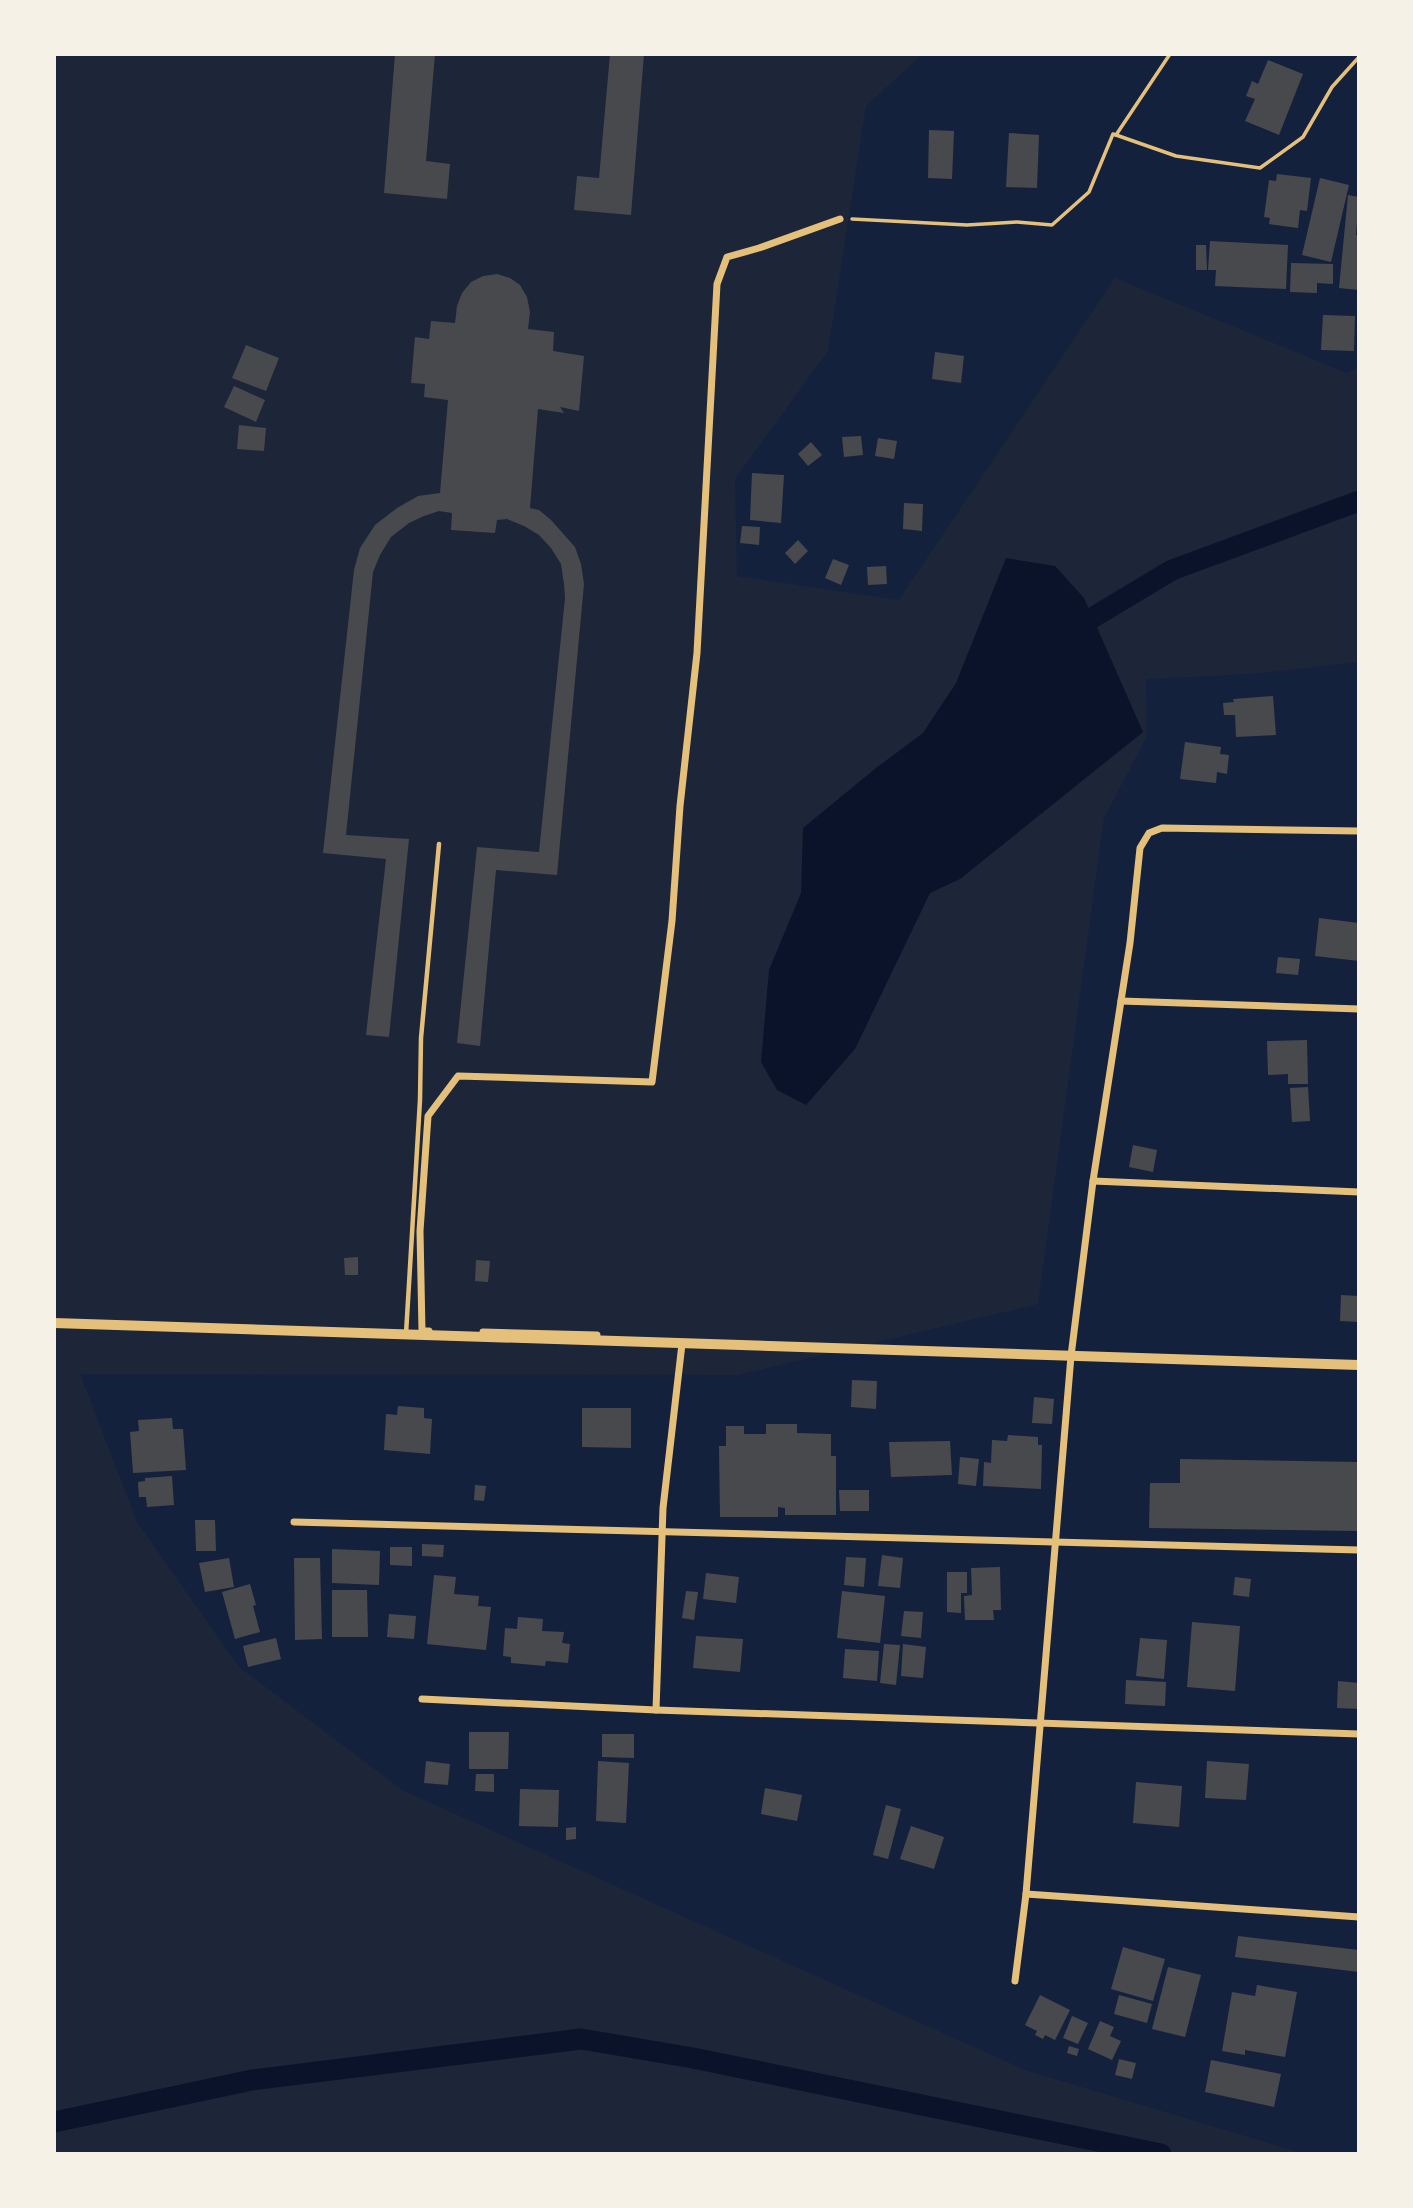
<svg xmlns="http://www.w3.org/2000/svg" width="1413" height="2208" font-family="Figtree,sans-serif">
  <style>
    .green { fill: #1d2539 }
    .water { fill: #0b132b }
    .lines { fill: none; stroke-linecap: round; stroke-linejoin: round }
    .canal { stroke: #0b132b; stroke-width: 21 }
    .building { fill: #48494c }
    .path { stroke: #e5c07b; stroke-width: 3.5 }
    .service { stroke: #e5c07b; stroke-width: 4.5 }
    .minor { stroke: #e5c07b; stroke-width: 7 }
    .tertiary { stroke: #e5c07b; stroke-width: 10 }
  </style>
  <rect width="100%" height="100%" fill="#14213d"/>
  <!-- green -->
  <path class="green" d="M54,54H923L866,106L828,351L735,479L737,576L899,600L1115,278L1347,373L1359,366V662L1252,674L1146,679L1147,736L1104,818L1038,1304L738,1375L80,1374L137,1522L239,1667L404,1791L1025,2070L1305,2154H54Z"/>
  <!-- water -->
  <path class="water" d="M1006,558L1055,566L1084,598L1143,732L960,879L930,893L855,1049L806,1105L777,1090L761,1062L769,970L801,893L803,828L876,768L923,733L956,683Z"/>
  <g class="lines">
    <!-- canal -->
    <g class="canal">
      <path d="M1092,618L1172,570L1359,501"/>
      <path d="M54,2122L252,2080L581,2039L693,2058L1161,2154"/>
    </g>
  </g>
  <!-- building -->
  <g class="building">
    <path d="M395,54H435L426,161L450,164L447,199L384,193Z"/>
    <path d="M610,54H644L631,215L574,210L577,176L599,178Z"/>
    <path d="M1268,60L1303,74L1279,135L1245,121L1255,99L1246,96L1252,81L1258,84Z"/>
    <path d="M929,130L954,131L952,179L928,178Z"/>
    <path d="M1009,133L1039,135L1037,188L1006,187Z"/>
    <path d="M1277,174L1311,178L1307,211L1300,210L1298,228L1269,224L1270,218L1264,217L1269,180L1276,181Z"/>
    <path d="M1320,178L1349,185L1331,262L1302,255Z"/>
    <path d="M1348,195L1359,197L1356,235L1359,236V290L1339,288Z"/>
    <path d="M1210,241L1288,245L1286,289L1215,286L1216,270H1208Z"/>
    <path d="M1196,245H1206L1207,270H1196Z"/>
    <path d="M1291,263L1333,264V284L1317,283V293L1290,292Z"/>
    <path d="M497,274L510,278L520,285L527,297L530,312L528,329L554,332L553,351L584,356L579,411L560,407L564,413L538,409L530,508L539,510L551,520L575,547L581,564L584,584L557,875L496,870L480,1046L457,1043L477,847L539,852L565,598L564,584L561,564L551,548L539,535L524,526L507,519L497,520L495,533L451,530L452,513L439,511L424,516L409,523L391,537L380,555L373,572L346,835L409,839L389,1037L366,1035L386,859L323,853L354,570L360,548L375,525L397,508L418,496L440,493L448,400L424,397L425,384L411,383L415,337L429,339L431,321L455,323L457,306L462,293L471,282L483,276Z"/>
    <path d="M1323,315L1355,316L1354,351L1321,350Z"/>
    <path d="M246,345L279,358L266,391L232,378Z"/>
    <path d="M935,352L964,356L961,383L932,379Z"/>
    <path d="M234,386L265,400L256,422L224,407Z"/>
    <path d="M239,425L266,428L264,451L237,449Z"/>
    <path d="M861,436L863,455L844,457L842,437Z"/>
    <path d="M878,438L897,441L894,459L875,456Z"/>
    <path d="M811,442L822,455L808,466L798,454Z"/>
    <path d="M752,473L784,475L781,523L750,520Z"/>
    <path d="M904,503L923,504L922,531L903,529Z"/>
    <path d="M742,526L760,527L759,545L740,543Z"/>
    <path d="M798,540L808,551L795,564L785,553Z"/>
    <path d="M833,559L849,565L841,585L825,578Z"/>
    <path d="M886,566L887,584L868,585L867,567Z"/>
    <path d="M1273,696L1276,735L1236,737L1235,715H1224L1223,703L1234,702L1233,699Z"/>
    <path d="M1185,742L1221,747L1220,754L1229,755L1227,774L1217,772L1216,783L1180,779Z"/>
    <path d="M1319,918L1359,923V961L1315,956Z"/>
    <path d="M1278,957L1300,959L1298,975L1276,973Z"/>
    <path d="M1307,1040L1308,1084H1288V1074L1268,1075L1267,1041Z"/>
    <path d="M1308,1087L1310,1121L1292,1122L1290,1088Z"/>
    <path d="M1133,1145L1157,1150L1153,1172L1129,1167Z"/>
    <path d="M358,1257V1275H345L344,1258Z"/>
    <path d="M476,1260L490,1261L488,1282L475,1281Z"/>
    <path d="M1341,1295L1359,1296V1322L1340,1321Z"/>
    <path d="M852,1380L877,1381L876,1409L851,1407Z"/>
    <path d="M1034,1397L1054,1399L1052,1424L1032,1423Z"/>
    <path d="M398,1406L424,1408V1418L432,1419L430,1454L384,1450L386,1414L397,1415Z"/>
    <path d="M582,1408H631V1448L582,1447Z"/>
    <path d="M172,1418L173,1429H183L186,1470L133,1473L130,1432L139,1431L138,1420Z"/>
    <path d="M766,1424H797V1433L831,1434V1456H836V1515H785V1508L778,1507V1517H720L719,1446H726V1426H744V1434H766Z"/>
    <path d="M1008,1435L1038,1437V1445H1042L1041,1489L983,1486L984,1462L991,1463L992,1440L1007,1441Z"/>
    <path d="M950,1441L952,1475L891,1477L889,1442Z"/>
    <path d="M960,1457L979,1459L976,1486L958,1484Z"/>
    <path d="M1180,1459L1359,1462V1531L1149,1528L1150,1483H1180Z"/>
    <path d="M172,1476L174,1505L147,1507L146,1497H139L138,1482L145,1481V1478Z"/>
    <path d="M475,1485L486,1486L484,1501L474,1500Z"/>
    <path d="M839,1490H869V1511H840Z"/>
    <path d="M195,1520H215L216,1551H196Z"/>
    <path d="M422,1544L444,1545L443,1557L422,1556Z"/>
    <path d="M390,1547H412V1566L390,1565Z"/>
    <path d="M332,1549L380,1551L379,1585L332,1583Z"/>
    <path d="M882,1555L903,1558L900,1588L878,1586Z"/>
    <path d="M846,1557L866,1558L864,1587L844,1585Z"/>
    <path d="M229,1558L234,1587L205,1592L199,1563Z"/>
    <path d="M294,1558H320L322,1639L295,1640Z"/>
    <path d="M1000,1567L1001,1610H993L994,1620H965L964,1596L972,1595L971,1568Z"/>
    <path d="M947,1572H967V1593H961V1613L947,1612Z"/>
    <path d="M706,1573L739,1577L736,1603L703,1599Z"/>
    <path d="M434,1575L456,1577L454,1594L479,1596L478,1606L491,1607L486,1650L427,1644Z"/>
    <path d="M1235,1577L1251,1579L1249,1597L1233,1595Z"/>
    <path d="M250,1584L256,1605L253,1606L260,1632L235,1639L222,1592Z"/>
    <path d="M332,1590H367L368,1637H332Z"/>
    <path d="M686,1591L698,1592L694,1620L682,1618Z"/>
    <path d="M842,1591L885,1596L880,1643L837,1638Z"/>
    <path d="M904,1611L923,1612L921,1638L901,1636Z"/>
    <path d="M389,1614L416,1616L414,1639L387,1637Z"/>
    <path d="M518,1617L543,1619L542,1631L564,1632L562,1643L570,1644L568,1663L546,1661L545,1666L511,1663V1657L503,1656L505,1628L517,1629Z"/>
    <path d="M1192,1622L1240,1626L1235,1691L1187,1687Z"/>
    <path d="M696,1636L743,1639L740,1672L693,1668Z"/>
    <path d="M276,1638L281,1659L248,1667L243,1646Z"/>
    <path d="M1140,1638L1167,1640L1164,1679L1136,1676Z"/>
    <path d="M884,1644L900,1645L896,1685L880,1683Z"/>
    <path d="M903,1644L926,1647L923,1678L901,1676Z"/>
    <path d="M845,1649L879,1651L877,1681L843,1678Z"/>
    <path d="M1126,1680L1166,1682L1165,1706L1125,1704Z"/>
    <path d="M1338,1681L1359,1683V1709L1337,1708Z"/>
    <path d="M469,1732H509L508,1769H469Z"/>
    <path d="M602,1734H634V1758L602,1757Z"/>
    <path d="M426,1761L450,1764L448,1785L424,1783Z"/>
    <path d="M598,1761L629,1763L626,1823L596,1821Z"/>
    <path d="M1207,1761L1249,1764L1246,1800L1205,1798Z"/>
    <path d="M476,1774H494V1792L475,1791Z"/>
    <path d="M1136,1782L1182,1786L1179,1827L1133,1823Z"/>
    <path d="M765,1788L802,1795L797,1821L761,1814Z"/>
    <path d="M520,1789L559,1790L558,1827L519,1826Z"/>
    <path d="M886,1805L901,1809L888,1859L873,1855Z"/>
    <path d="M911,1826L944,1837L934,1869L900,1859Z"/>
    <path d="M576,1827V1839L566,1840V1828Z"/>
    <path d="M1238,1936L1359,1950V1972L1235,1957Z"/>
    <path d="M1123,1947L1165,1959L1153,2001L1111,1989Z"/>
    <path d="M1168,1967L1201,1975L1185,2037L1152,2029Z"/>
    <path d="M1257,1985L1297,1992L1285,2057L1245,2050V2055L1222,2051L1232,1992L1255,1996Z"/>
    <path d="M1040,1995L1070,2010L1055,2040L1045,2035L1043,2039L1035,2035L1037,2031L1025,2025Z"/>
    <path d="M1119,1995L1152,2004L1147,2023L1114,2014Z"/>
    <path d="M1072,2016L1088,2023L1078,2044L1063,2038Z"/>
    <path d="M1100,2021L1114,2027L1110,2036L1121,2041L1112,2060L1088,2049Z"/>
    <path d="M1069,2046L1079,2049L1077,2056L1067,2053Z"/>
    <path d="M1119,2059L1136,2063L1132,2079L1115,2075Z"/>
    <path d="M1211,2060L1281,2074L1274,2107L1205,2092Z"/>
  </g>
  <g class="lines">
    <!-- path -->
    <g class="path">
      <path d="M1116,135L1176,156L1260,168L1303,137L1332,87L1359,57"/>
      <path d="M852,219L967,225L1017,222L1052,225L1089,192L1113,134L1116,135L1170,54"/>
    </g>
    <!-- service -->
    <path class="service" d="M406,1334L420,1100L421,1038L439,844"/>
    <!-- minor -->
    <g class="minor">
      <path d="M1121,1001L1359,1009"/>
      <path d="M1093,1181L1359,1192"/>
      <path d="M429,1331H422L420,1231L428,1116L458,1076L652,1082L672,921L680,806L697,653L717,284L727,257L759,248L840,219"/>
      <path d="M483,1332L597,1335"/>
      <path d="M294,1522L1359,1550"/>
      <path d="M422,1699L656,1710L1359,1734"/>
      <path d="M656,1710L663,1508L682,1344"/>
      <path d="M1026,1894L1359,1917"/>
      <path d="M1015,1981L1026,1894L1071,1356L1093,1181L1130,943L1140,848L1149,833L1162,828L1359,831"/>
    </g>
    <!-- tertiary -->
    <path class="tertiary" d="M54,1323L1359,1365"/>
  </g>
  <!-- border -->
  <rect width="1413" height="2208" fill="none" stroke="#f6f1e7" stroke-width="112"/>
</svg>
